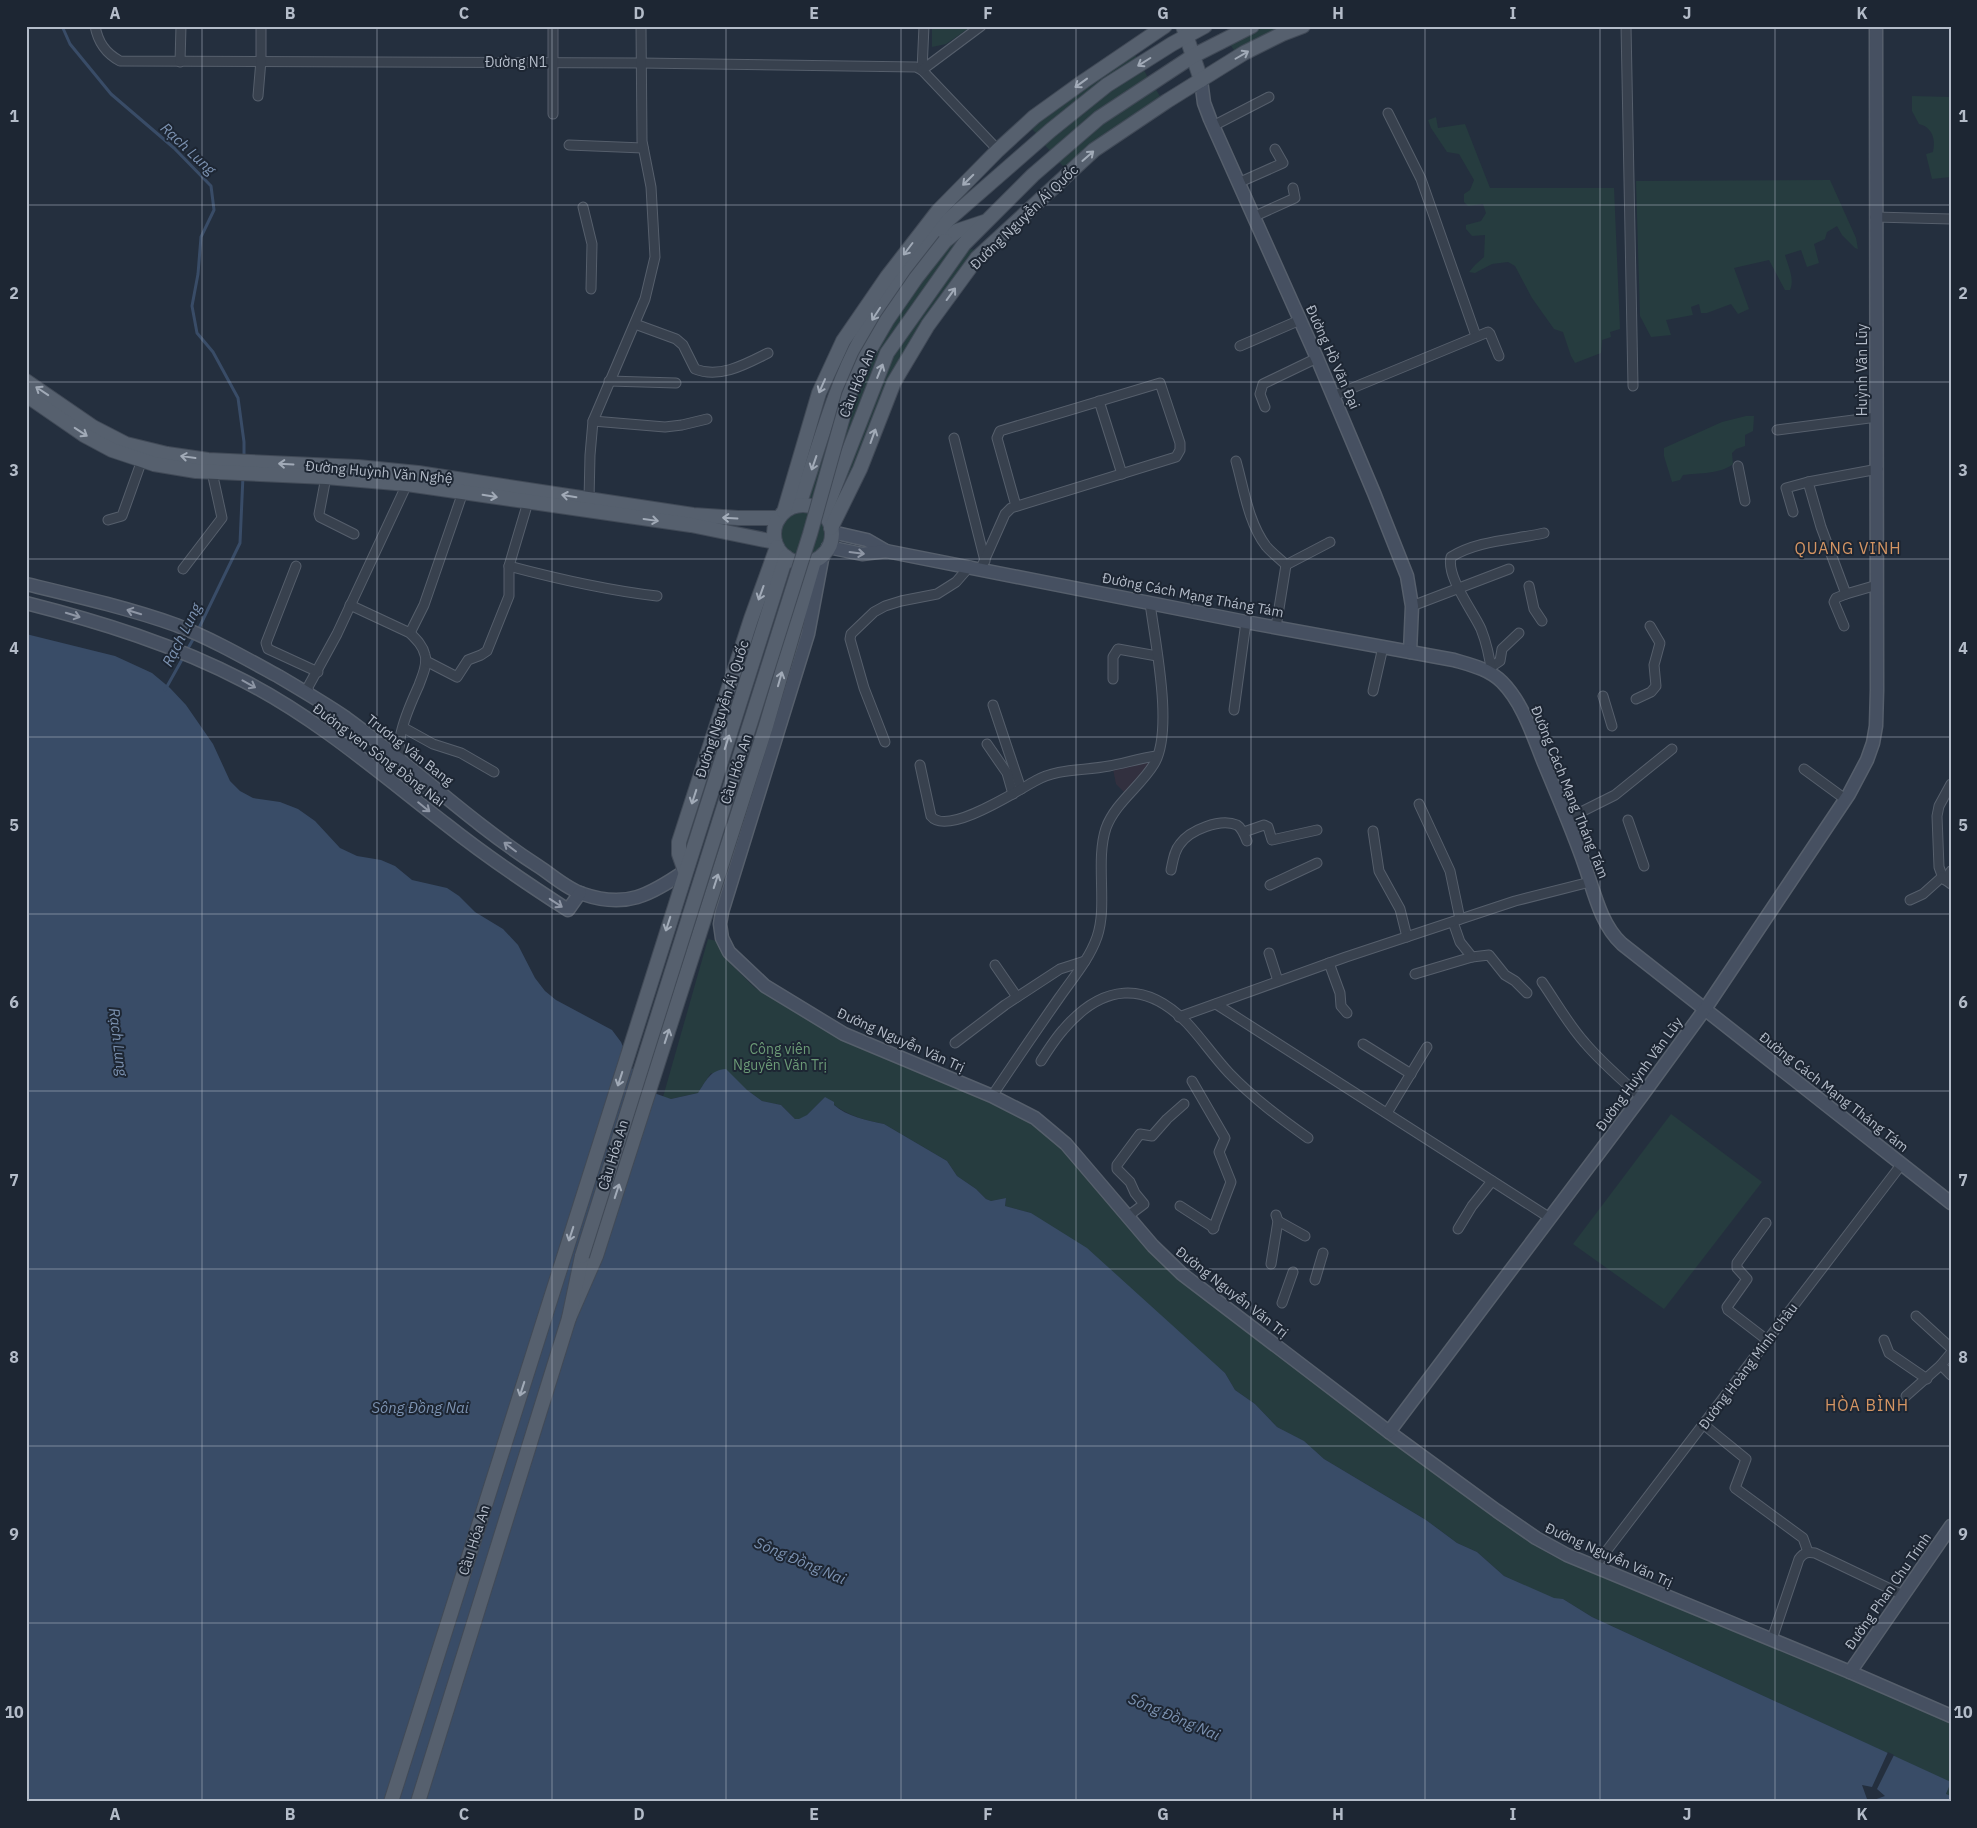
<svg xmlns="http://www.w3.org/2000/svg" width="1977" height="1828" font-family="'IBM Plex Sans',sans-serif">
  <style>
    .medical { fill: #32303f }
    .green { fill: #263c3f }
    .water { fill: #394c67 }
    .pier { fill: #242f3e }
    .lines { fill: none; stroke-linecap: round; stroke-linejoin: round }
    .stream { stroke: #394c67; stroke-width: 3 }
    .street-casing { stroke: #565f6c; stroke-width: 11 }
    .secondary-casing { stroke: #565f6c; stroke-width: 15 }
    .primary-casing { stroke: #414a57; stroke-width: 16 }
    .street { stroke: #38414e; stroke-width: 9 }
    .secondary { stroke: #465061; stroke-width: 12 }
    .primary { stroke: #56606e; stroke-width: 14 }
    .primary-bridge-casing { stroke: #414a57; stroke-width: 16; stroke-linecap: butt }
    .primary-bridge { stroke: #56606e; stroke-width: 14 }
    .oneway { stroke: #a1aab7 }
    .oneway2 { stroke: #8e96a5 }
    .grid { fill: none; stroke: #b4bcc9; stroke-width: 1; stroke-opacity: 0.55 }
    .labels { text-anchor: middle; stroke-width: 4; stroke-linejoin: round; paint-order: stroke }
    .street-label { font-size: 14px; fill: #b4bcc9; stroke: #1d2633 }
    .park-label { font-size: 14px; fill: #6b9a76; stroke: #1d2633 }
    .water-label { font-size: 15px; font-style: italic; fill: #7c92b1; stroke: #1d2633 }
    .quarter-label { font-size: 16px; letter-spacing: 1px; fill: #d59563; stroke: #1d2633 }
    .neatline { fill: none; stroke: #b4bcc9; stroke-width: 2 }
    .grid-label { font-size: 16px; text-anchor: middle; font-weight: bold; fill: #b4bcc9 }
  </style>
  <rect width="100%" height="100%" fill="#242f3e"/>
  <!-- medical -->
  <path class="medical" d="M1152,761L1126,794L1116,784L1113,769Z"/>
  <!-- green -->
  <g class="green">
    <path d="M932,26H972L946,44L932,47Z"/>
    <path d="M1266,26H1286L1235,52L1230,44Z"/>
    <path d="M1134,54L1138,59L1104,80L1037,134L1031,128Z"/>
    <path d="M1144,70L1148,78L1051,152L1044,144L1110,90Z"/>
    <path d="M1155,88L1161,98L1065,168L1058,161L1102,124Z"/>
    <path d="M1912,96L1951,97V177L1932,179L1926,154L1933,152C1936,139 1932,127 1919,124L1912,111Z"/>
    <path d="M1436,117L1438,128L1465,124L1490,188H1614L1620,329L1610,332L1611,337L1602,340L1601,353L1575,363L1571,356L1563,332L1554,329L1532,298L1515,266L1508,262L1492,264L1475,273L1469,272L1475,265L1484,257L1485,235L1472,236L1466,229V225L1481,221L1486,213L1483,204L1468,206L1464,202V194L1470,190L1474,180L1459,154L1447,152L1431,128L1428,120Z"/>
    <path d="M1830,180L1856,238L1858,249L1855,248L1842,235L1837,226L1827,232L1825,239L1814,244L1819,263L1807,267L1801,250L1785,255C1788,266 1795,279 1790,290H1785L1769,260L1734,268L1749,309L1738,314L1731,304L1707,313H1701L1699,304L1691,307L1693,315L1666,320L1671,335L1651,337L1640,316L1636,181Z"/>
    <path d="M950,227L961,240L921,294L822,504L807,499L842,398Z"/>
    <path d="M968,249L977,250L923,321L849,481L844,479L892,356Z"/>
    <path d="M1746,416H1754L1753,431L1745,435V446L1736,449L1732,453L1733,464C1721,474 1699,473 1683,475L1680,480L1672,482L1664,456V448L1722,422Z"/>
    <circle cx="803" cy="534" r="22"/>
    <path d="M708,939L717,941L731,964L755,988L805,1018L842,1039L990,1101C1016,1114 1041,1129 1063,1149C1104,1188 1132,1240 1176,1277L1438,1475L1510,1528L1551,1555L1951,1722V1796L1946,1795L1950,1782L1592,1617L1563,1599H1554L1504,1576L1477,1552L1457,1543L1426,1520L1324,1459L1303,1441L1277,1427L1255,1404L1235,1390L1225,1373L1031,1213L1005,1206L1006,1198L991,1201L986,1199L976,1189L957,1176L947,1161L884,1124C861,1120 841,1113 825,1097L807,1115L799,1120L795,1119L781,1105L762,1101L747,1090L711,1073L698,1093L671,1099L663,1097Z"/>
    <path d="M1671,1114L1762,1182L1664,1309L1573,1244Z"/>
  </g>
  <!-- water -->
  <path class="water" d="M26,634L115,656L152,673L170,688L186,705L213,744L230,781L240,791L253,798L280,802L298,809L315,821L340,848L357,856L381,860L395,866L412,880L447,888L459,896L475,912L503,929L518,945L535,978L545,991L556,1000L612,1030L621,1042L632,1068L654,1093L671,1099L698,1093C706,1081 710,1070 726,1069L747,1090L762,1101L781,1105L795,1119H799L807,1115L825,1097L834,1102V1105C846,1116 868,1121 884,1124L947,1161L957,1176L976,1189L986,1199L991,1201L1006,1198L1005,1206L1031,1213L1087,1248L1225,1373L1235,1390L1255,1404L1277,1427L1304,1441L1324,1459L1426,1520L1457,1543L1477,1552L1504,1576L1554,1598L1563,1599L1592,1617L1951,1782L1946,1794L1951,1796V1802H26Z"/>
  <!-- pier -->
  <path class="pier" d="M1888,1752L1894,1755L1877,1789L1885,1796L1871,1801L1867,1799L1862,1785L1872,1787Z"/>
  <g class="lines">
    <!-- stream -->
    <g class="stream">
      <path d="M62,26L70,44L111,94L174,148L211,186L214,210L201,237L198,274L192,306L197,333L213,352L238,398L244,442V458"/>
      <path d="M198,630L240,543L243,476"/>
      <path d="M187,650L195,636"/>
      <path d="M165,690L184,656"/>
    </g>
    <defs>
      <g id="street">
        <path d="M95,26C98,42 105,53 120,61L640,63L916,67L922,70"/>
        <path d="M924,26L922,70L998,150"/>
        <path d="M1626,26L1633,386"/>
        <path d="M180,62L181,26"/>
        <path d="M922,70L981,26"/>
        <path d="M258,96L261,60V26"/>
        <path d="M1388,113L1421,179L1476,336"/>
        <path d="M553,114V26"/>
        <path d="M1213,126L1269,97"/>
        <path d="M569,145L643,148"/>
        <path d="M1238,183L1283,163L1275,149"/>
        <path d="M583,207L592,244L591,289"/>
        <path d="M1253,217L1295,198L1293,188"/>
        <path d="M1875,217L1951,219"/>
        <path d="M635,324L676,339L683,345L695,369C720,379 746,364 768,353"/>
        <path d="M1240,346L1300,320"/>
        <path d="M609,381L676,383"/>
        <path d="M1333,396L1488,332L1490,334L1499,356"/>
        <path d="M1099,401L1122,474"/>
        <path d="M1265,407L1260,394L1263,384L1317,358"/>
        <path d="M593,421L665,427L682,425L707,419"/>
        <path d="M1777,430L1877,417"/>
        <path d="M954,438L985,561"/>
        <path d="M1236,461C1244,489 1248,522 1266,546C1272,553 1280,559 1286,565L1276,627"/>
        <path d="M1738,466L1745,501"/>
        <path d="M326,477L319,514L320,517L354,534"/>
        <path d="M589,500L590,455L593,421L645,299L655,257L651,187L642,141L641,26"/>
        <path d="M1793,512L1786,488L1808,482"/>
        <path d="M108,520L122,516L142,460"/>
        <path d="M1286,565L1330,542"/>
        <path d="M296,566L266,643L268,649L318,672"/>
        <path d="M509,566C558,579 606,590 657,596"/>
        <path d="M981,568L1005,514L1011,508L1176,457L1180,450V443L1160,383L1000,431L997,438L1016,506"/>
        <path d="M183,569L222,518L212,472"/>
        <path d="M1877,585L1846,594L1821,527L1808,482L1878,469"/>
        <path d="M1529,586L1534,609L1542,621"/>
        <path d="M350,605L410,633C417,640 423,646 425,655C428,665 422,676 419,685C408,710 387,751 409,776C418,785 430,792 440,799"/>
        <path d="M1412,606L1509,569"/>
        <path d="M1844,626L1834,602L1836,598L1846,594"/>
        <path d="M410,633L424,605L463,492"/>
        <path d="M426,661L457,677L468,660L481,655L487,651L509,596V566L528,502"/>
        <path d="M1491,667L1500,661L1502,649L1519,633"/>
        <path d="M1492,675C1490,659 1487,644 1481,629C1473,611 1446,577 1451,557C1478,540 1514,540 1544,533"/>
        <path d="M1113,679V657L1118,649L1157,656"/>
        <path d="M1373,691L1383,647"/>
        <path d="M312,696L309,695L308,687L337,634L407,484"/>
        <path d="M1603,696L1612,726"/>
        <path d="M1636,699L1651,692L1656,686L1654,665L1660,643L1650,626"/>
        <path d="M993,705L1021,789"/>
        <path d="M1234,710L1246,622"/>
        <path d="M404,728L433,744L461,753L494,772"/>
        <path d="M885,742L864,688L850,639L851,634L874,612L885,606L901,601L937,594L956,582L970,566"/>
        <path d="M987,744L1007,773L1013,794"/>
        <path d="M920,765L931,816C947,837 1018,790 1035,781C1058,768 1083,771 1109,766C1125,763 1141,758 1157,756"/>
        <path d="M1804,769L1845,799"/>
        <path d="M1951,784L1939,806L1937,816L1939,867L1943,878L1951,884"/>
        <path d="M1419,804L1450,871L1460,919"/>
        <path d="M1567,819L1615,795L1672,749"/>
        <path d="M1628,820L1644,866"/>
        <path d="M1373,831L1379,871L1400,909L1407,937"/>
        <path d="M1244,832L1264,825L1268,827L1272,840L1317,830"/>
        <path d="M1171,870C1173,861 1174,851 1180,844C1190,830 1220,818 1237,825C1242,828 1245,836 1247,841"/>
        <path d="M1945,880L1951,871"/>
        <path d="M1270,885L1317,863"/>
        <path d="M1910,900L1923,894L1942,877"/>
        <path d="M1453,922L1460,942L1472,957L1489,955L1505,975L1515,981L1527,993"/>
        <path d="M1269,953L1278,981"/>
        <path d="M1329,963L1340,993L1341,1006L1347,1013"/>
        <path d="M995,965L1017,997"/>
        <path d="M1415,974L1472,957"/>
        <path d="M1542,982C1556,1002 1568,1024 1585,1043C1602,1063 1622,1080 1641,1097"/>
        <path d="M1216,1004L1550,1218"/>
        <path d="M1179,1017L1346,957L1515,901L1590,882"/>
        <path d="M955,1043L1005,1005L1060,969L1085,961"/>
        <path d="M1363,1044L1411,1074"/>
        <path d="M1041,1061C1048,1050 1055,1039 1063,1030C1102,984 1145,980 1187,1023C1202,1039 1214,1057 1229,1073C1253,1098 1280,1118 1308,1138"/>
        <path d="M1192,1081L1225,1138L1219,1152L1231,1182L1213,1229"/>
        <path d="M992,1096C1014,1063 1036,1031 1059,998C1072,979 1089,960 1097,937C1108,906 1095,861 1106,828C1115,803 1141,786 1154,764C1174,731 1155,642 1150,603"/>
        <path d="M1387,1113L1427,1047"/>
        <path d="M1180,1206L1214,1228"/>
        <path d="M1128,1216L1144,1204L1135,1193L1130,1182L1117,1169V1165L1140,1134L1152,1136L1167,1119L1184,1104"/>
        <path d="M1278,1221L1305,1236"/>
        <path d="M1766,1223L1737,1263V1268L1747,1279L1727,1307L1728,1310L1767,1340"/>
        <path d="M1458,1229L1472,1206L1492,1181"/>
        <path d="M1271,1264L1278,1221L1276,1215"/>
        <path d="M1315,1280L1323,1253"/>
        <path d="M1282,1303L1293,1272"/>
        <path d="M1916,1316L1951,1348"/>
        <path d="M1884,1340L1889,1353L1927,1379"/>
        <path d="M1951,1353L1941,1365L1951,1375"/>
        <path d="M1906,1396L1941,1365"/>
        <path d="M1703,1424L1746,1459L1735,1488L1803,1538L1808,1552"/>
        <path d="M1595,1566L1901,1165"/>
        <path d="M1772,1639L1799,1559C1804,1552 1808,1552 1815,1553L1903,1595"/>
      </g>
      <g id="secondary">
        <path d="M1201,80L1204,103L1210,119L1317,358L1374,493L1407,576L1412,606L1410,652"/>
        <path d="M832,532L867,540L886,551"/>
        <path d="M828,547L862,554L886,551L1246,622L1454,660C1471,665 1489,669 1502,682C1523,703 1533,736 1544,763C1558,797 1573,831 1585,866C1594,892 1601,925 1622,944L1951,1203"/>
        <path d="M823,554L808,634L722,912L720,924L722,938L729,952L765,986L844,1034L992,1096L1035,1118L1066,1144L1153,1246L1182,1274L1389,1432L1497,1511L1536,1538L1567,1555L1850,1672L1951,1716"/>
        <path d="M26,584C76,596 128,608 176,625C212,639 245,658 278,676C300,689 324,703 346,718C411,765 470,822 538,866C552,875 567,889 583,894C626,909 650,895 685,871"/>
        <path d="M26,603C101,622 175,645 244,681C318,719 381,774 447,825C486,856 526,883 568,910L580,893"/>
        <path d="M1389,1432L1641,1097L1705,1009L1849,794L1867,760L1873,743L1876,726L1877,690L1876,26"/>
        <path d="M1850,1672L1951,1526"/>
      </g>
      <g id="primary">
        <path d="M1183,26L1201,80"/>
        <path d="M945,241L957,231L984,222"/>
        <path d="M26,381L93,427L126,444L167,454L208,460L358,467L418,473L693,515L738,518H779"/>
        <path d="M26,395L84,435L112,450L154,464L196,471L326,477L407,484L691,525L775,542"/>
        <path d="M799,505C818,451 834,387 862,337C886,295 917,256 948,220L1051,130L1107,85L1172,44L1205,26"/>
        <circle cx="803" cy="534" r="29"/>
        <path d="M784,512L819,393L843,341L887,277L938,211L998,150L1034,117L1084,81L1165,26"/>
        <path d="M824,514L887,353L964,244L1033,175L1099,118L1193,56L1252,26"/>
        <path d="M831,528L860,469L894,382L928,325L977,258L1094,150L1167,101L1244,53L1282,34L1303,26"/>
        <path d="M685,871L679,854V842L751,619L777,547"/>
        <path d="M569,1318L596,1256L766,726L814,561"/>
        <path d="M391,1802L786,557"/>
        <path d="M418,1802L569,1318L582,1256"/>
      </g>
    </defs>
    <!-- street casing -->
    <use href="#street" class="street-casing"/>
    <!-- secondary casing -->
    <use href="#secondary" class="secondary-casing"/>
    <!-- primary casing -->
    <use href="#primary" class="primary-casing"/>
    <!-- street -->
    <use href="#street" class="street"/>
    <!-- secondary -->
    <use href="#secondary" class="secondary"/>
    <!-- primary -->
    <use href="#primary" class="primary"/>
    <defs>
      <path id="primary-bridge" d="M582,1256L810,534L849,395L865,358L887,320L916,278L945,241"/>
    </defs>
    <!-- primary-bridge casing -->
    <use href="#primary-bridge" class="primary-bridge-casing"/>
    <!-- primary-bridge -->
    <use href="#primary-bridge" class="primary-bridge"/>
  </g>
  <!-- one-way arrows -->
  <defs><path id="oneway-shaft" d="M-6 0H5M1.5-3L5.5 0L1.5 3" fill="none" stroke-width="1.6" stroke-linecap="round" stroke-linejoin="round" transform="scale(1.25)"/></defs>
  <g class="oneway">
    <use href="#oneway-shaft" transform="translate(1242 55) rotate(-30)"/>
    <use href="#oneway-shaft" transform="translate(1144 62) rotate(148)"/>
    <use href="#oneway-shaft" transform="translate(1081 83) rotate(144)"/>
    <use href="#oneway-shaft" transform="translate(1088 156) rotate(-41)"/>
    <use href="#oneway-shaft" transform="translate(968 180) rotate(135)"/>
    <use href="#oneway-shaft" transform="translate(908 249) rotate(127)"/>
    <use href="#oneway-shaft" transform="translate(951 294) rotate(-54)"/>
    <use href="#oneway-shaft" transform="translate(876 314) rotate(123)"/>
    <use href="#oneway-shaft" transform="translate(880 371) rotate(-68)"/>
    <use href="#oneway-shaft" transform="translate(822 386) rotate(114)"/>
    <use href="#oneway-shaft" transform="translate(42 391) rotate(-146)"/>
    <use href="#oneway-shaft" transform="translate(81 432) rotate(33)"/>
    <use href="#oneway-shaft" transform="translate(873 436) rotate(-70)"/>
    <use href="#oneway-shaft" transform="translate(188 457) rotate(-172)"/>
    <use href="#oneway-shaft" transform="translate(814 463) rotate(109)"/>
    <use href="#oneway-shaft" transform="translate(286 464) rotate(-177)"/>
    <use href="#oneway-shaft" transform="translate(490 496) rotate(9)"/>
    <use href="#oneway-shaft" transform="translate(569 496) rotate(-171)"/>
    <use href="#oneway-shaft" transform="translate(730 518) rotate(-177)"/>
    <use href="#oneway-shaft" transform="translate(651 520) rotate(8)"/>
    <use href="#oneway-shaft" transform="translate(761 593) rotate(110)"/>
    <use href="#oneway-shaft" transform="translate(780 679) rotate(-74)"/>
    <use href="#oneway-shaft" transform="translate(727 742) rotate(-72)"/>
    <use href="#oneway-shaft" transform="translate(694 797) rotate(108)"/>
    <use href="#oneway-shaft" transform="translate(716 881) rotate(-72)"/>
    <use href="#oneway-shaft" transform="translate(668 924) rotate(108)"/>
    <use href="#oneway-shaft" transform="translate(667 1036) rotate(-72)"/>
    <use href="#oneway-shaft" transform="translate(620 1079) rotate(108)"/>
    <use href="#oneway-shaft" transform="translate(617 1191) rotate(-72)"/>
    <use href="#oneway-shaft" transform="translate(571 1234) rotate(108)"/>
    <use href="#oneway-shaft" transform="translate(522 1389) rotate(108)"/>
  </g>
  <g class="oneway2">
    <use href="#oneway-shaft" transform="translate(857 553) rotate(7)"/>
    <use href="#oneway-shaft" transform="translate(134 612) rotate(-163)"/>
    <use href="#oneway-shaft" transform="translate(73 615) rotate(17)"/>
    <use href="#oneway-shaft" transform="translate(249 684) rotate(29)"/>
    <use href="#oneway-shaft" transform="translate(424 807) rotate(39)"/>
    <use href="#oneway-shaft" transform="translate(510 847) rotate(-143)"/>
    <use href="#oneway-shaft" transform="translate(556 903) rotate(33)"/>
  </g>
  <!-- grid -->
  <path class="grid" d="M202,26V1802M377,26V1802M552,26V1802M726,26V1802M901,26V1802M1076,26V1802M1251,26V1802M1425,26V1802M1600,26V1802M1775,26V1802M26,205H1951M26,382H1951M26,559H1951M26,737H1951M26,914H1951M26,1091H1951M26,1269H1951M26,1446H1951M26,1623H1951"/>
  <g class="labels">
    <!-- street labels -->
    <g class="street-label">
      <text x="516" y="67">Đường N1</text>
      <text transform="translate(1024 217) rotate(-44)" y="5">Đường Nguyễn Ái Quốc</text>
      <text transform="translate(1333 357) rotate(66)" y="5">Đường Hồ Văn Đại</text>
      <text transform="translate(1862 370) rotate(-90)" y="5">Huỳnh Văn Lũy</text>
      <text transform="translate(857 383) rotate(-68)" y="5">Cầu Hóa An</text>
      <text transform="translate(379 472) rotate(5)" y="5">Đường Huỳnh Văn Nghệ</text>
      <text transform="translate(1193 595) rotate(11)" y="5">Đường Cách Mạng Tháng Tám</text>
      <text transform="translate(722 709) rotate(-72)" y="5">Đường Nguyễn Ái Quốc</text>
      <text transform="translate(410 750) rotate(38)" y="5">Trương Văn Bang</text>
      <text transform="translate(379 755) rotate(37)" y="5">Đường ven Sông Đồng Nai</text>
      <text transform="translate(736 769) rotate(-72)" y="5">Cầu Hóa An</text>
      <text transform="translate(1570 792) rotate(68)" y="5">Đường Cách Mạng Tháng Tám</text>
      <text transform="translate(901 1040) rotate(24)" y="5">Đường Nguyễn Văn Trị</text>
      <text transform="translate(1639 1074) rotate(-54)" y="5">Đường Huỳnh Văn Lũy</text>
      <text transform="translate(1834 1092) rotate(38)" y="5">Đường Cách Mạng Tháng Tám</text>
      <text transform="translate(613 1155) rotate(-73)" y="5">Cầu Hóa An</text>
      <text transform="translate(1232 1292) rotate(38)" y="5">Đường Nguyễn Văn Trị</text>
      <text transform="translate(1748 1366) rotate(-53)" y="5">Đường Hoàng Minh Châu</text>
      <text transform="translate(474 1540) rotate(-72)" y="5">Cầu Hóa An</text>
      <text transform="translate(1609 1555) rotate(24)" y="5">Đường Nguyễn Văn Trị</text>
      <text transform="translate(1888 1591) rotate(-55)" y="5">Đường Phan Chu Trinh</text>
    </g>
    <!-- park labels -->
    <g class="park-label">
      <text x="780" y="1054">Công viên<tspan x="780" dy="16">Nguyễn Văn Trị</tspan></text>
    </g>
    <!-- water labels -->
    <g class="water-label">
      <text transform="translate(188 149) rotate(43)" y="5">Rạch Lung</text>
      <text transform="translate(182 635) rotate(-63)" y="5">Rạch Lung</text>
      <text transform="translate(118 1042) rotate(83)" y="5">Rạch Lung</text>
      <text x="420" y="1413">Sông Đồng Nai</text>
      <text transform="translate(800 1561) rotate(23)" y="5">Sông Đồng Nai</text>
      <text transform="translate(1174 1717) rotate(23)" y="5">Sông Đồng Nai</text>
    </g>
    <!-- quarter labels -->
    <g class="quarter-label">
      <text x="1848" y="554">QUANG VINH</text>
      <text x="1867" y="1411">HÒA BÌNH</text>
    </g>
  </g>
  <!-- border -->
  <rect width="1977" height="1828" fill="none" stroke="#1d2633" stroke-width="55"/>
  <rect x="28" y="28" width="1922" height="1772" class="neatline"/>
  <g class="grid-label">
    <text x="115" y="19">A</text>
    <text x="290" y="19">B</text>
    <text x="464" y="19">C</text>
    <text x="639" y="19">D</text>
    <text x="814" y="19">E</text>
    <text x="988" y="19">F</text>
    <text x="1163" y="19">G</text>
    <text x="1338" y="19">H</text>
    <text x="1513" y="19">I</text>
    <text x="1687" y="19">J</text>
    <text x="1862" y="19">K</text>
    <text x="14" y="122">1</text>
    <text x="1963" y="122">1</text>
    <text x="14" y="299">2</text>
    <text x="1963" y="299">2</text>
    <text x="14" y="476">3</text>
    <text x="1963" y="476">3</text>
    <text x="14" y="654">4</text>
    <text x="1963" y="654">4</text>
    <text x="14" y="831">5</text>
    <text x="1963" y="831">5</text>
    <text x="14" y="1008">6</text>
    <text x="1963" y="1008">6</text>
    <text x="14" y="1186">7</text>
    <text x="1963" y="1186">7</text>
    <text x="14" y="1363">8</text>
    <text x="1963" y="1363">8</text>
    <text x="14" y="1540">9</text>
    <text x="1963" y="1540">9</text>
    <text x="14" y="1718">10</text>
    <text x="1963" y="1718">10</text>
    <text x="115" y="1820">A</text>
    <text x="290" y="1820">B</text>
    <text x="464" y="1820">C</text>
    <text x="639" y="1820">D</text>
    <text x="814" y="1820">E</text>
    <text x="988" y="1820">F</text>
    <text x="1163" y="1820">G</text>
    <text x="1338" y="1820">H</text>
    <text x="1513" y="1820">I</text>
    <text x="1687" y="1820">J</text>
    <text x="1862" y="1820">K</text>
  </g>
</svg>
